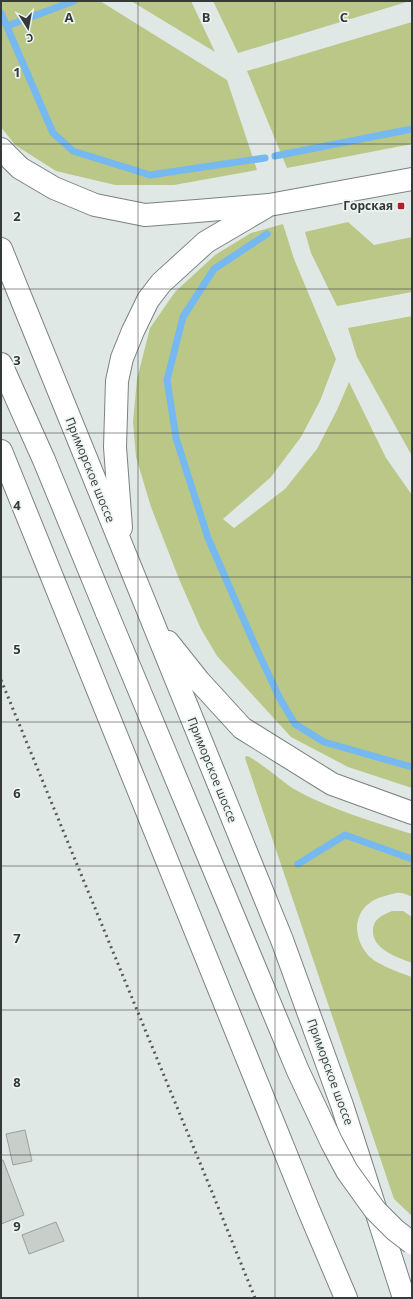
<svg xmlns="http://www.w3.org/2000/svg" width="413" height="1299" font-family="'Open Sans',sans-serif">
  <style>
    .green { fill: #bac787 }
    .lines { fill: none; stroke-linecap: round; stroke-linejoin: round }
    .stream { stroke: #76b9f0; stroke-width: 7 }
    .building { fill: #c8cec9; stroke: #9a9f9b }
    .trunk-casing { stroke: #7b8281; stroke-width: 24 }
    .trunk { stroke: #fff; stroke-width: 22 }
    .rail { stroke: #565a5a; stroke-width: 3; stroke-dasharray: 2 4; stroke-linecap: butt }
    .trunk-bridge-casing { stroke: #7b8281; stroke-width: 24; stroke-linecap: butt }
    .trunk-bridge { stroke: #fff; stroke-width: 22 }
    .grid { fill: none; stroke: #363939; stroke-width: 1; stroke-opacity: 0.55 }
    .poi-dot { fill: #b11f2c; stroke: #edf5f3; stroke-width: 1.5 }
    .labels { text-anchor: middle; stroke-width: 3.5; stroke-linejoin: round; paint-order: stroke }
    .poi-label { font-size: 12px; font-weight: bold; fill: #363939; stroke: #edf5f3; text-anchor: end }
    .street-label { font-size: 12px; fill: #363939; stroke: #edf5f3 }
    .grid-label { font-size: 13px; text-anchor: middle; font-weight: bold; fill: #363939; stroke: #edf5f3; stroke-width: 3.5; stroke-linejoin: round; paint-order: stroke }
  </style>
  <rect width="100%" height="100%" fill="#e0e8e6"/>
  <!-- green -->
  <g class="green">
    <path d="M1,1H100L227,80L257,170L174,185H115L56,171L15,145L1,127Z"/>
    <path d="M131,1H191L215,52Z"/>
    <path d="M213,1H410L238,53Z"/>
    <path d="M412,22V144L287,168L247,71Z"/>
    <path d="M348,222L374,245L412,237V292L337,306L311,253L305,232Z"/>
    <path d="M283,224L294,259L336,359L320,401L301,437L271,477L223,519L234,528L285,489L317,449L337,410L349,382L386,458L412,495V788L348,767L291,737L217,656L201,629L179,579L151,507L136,457L133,422L137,379L150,328L175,292L215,255L251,233Z"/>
    <path d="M412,316V456L357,357L348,328Z"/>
    <path d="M246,756C253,756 284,783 294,789C329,809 374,822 412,834V897C408,895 404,893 400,893C396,892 390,895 385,896C355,903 349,933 368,955C375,964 401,973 412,977V1216L394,1199L245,758Z"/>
    <path d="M392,911H403L412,917V963C397,957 371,949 373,929C374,918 383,915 392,911Z"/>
  </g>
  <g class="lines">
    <!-- stream -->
    <g class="stream">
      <path d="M1,13L53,133L73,151L150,175L265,158"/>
      <path d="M7,26L74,1"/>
      <path d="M275,156L412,129"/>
      <path d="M267,234L214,269L183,317L167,380L176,438L208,538L257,650L280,699L295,724L324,742L412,767"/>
      <path d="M298,864L345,835L412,859"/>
    </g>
  </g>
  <!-- building -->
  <g class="building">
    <path d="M25,1130L32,1161L13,1165L6,1134Z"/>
    <path d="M1,1160H3L24,1215L1,1224Z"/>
    <path d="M56,1222L64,1241L29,1254L22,1235Z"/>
  </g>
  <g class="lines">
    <defs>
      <g id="trunk">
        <path d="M1,149L20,168L54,188L95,205L145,215L197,211L269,205L412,179"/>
        <path d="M1,249L282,940L342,1105L404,1298"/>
        <path d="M1,364L44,460L107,613"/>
        <path d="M1,451L309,1211L346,1298"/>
        <path d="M121,528L115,447L117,381L122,358L133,331L148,300L161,283L206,242L264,208"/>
        <path d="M168,642L199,681L242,728L332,784L412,813"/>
      </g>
    </defs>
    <!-- trunk casing -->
    <use href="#trunk" class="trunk-casing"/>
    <!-- trunk -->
    <use href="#trunk" class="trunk"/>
    <!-- rail -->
    <path class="rail" d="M1,680L212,1192L255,1298"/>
    <defs>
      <path id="trunk-bridge" d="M107,613L298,1071L332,1143L347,1171L375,1210L395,1230L412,1243"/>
    </defs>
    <!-- trunk-bridge casing -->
    <use href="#trunk-bridge" class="trunk-bridge-casing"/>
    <!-- trunk-bridge -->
    <use href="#trunk-bridge" class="trunk-bridge"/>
  </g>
  <!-- grid -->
  <path class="grid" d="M138,1V1298M275,1V1298M1,144H412M1,289H412M1,433H412M1,577H412M1,722H412M1,866H412M1,1010H412M1,1155H412"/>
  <!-- markers -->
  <rect class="poi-dot" x="397" y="202" width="8" height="8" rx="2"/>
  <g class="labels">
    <!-- poi labels -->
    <g class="poi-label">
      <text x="393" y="210">Горская</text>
    </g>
    <!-- street labels -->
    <g class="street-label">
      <text transform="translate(90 470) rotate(68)" y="4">Приморское шоссе</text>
      <text transform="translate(212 770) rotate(68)" y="4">Приморское шоссе</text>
      <text transform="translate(330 1072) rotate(70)" y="4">Приморское шоссе</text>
    </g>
  </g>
  <g class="grid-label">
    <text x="69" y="22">A</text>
    <text x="206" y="22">B</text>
    <text x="344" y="22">C</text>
    <text x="17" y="77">1</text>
    <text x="17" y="221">2</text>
    <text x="17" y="365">3</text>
    <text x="17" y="510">4</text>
    <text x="17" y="654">5</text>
    <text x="17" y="798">6</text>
    <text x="17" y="943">7</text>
    <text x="17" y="1087">8</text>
    <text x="17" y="1231">9</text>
  </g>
  <!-- border -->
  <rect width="413" height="1299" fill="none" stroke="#363939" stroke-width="4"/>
  <!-- north arrow -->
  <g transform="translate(28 28) rotate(169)" stroke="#edf5f3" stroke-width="3" paint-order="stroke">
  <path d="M0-3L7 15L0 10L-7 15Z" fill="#363939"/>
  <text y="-6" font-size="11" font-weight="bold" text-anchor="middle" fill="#363939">С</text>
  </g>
</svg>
